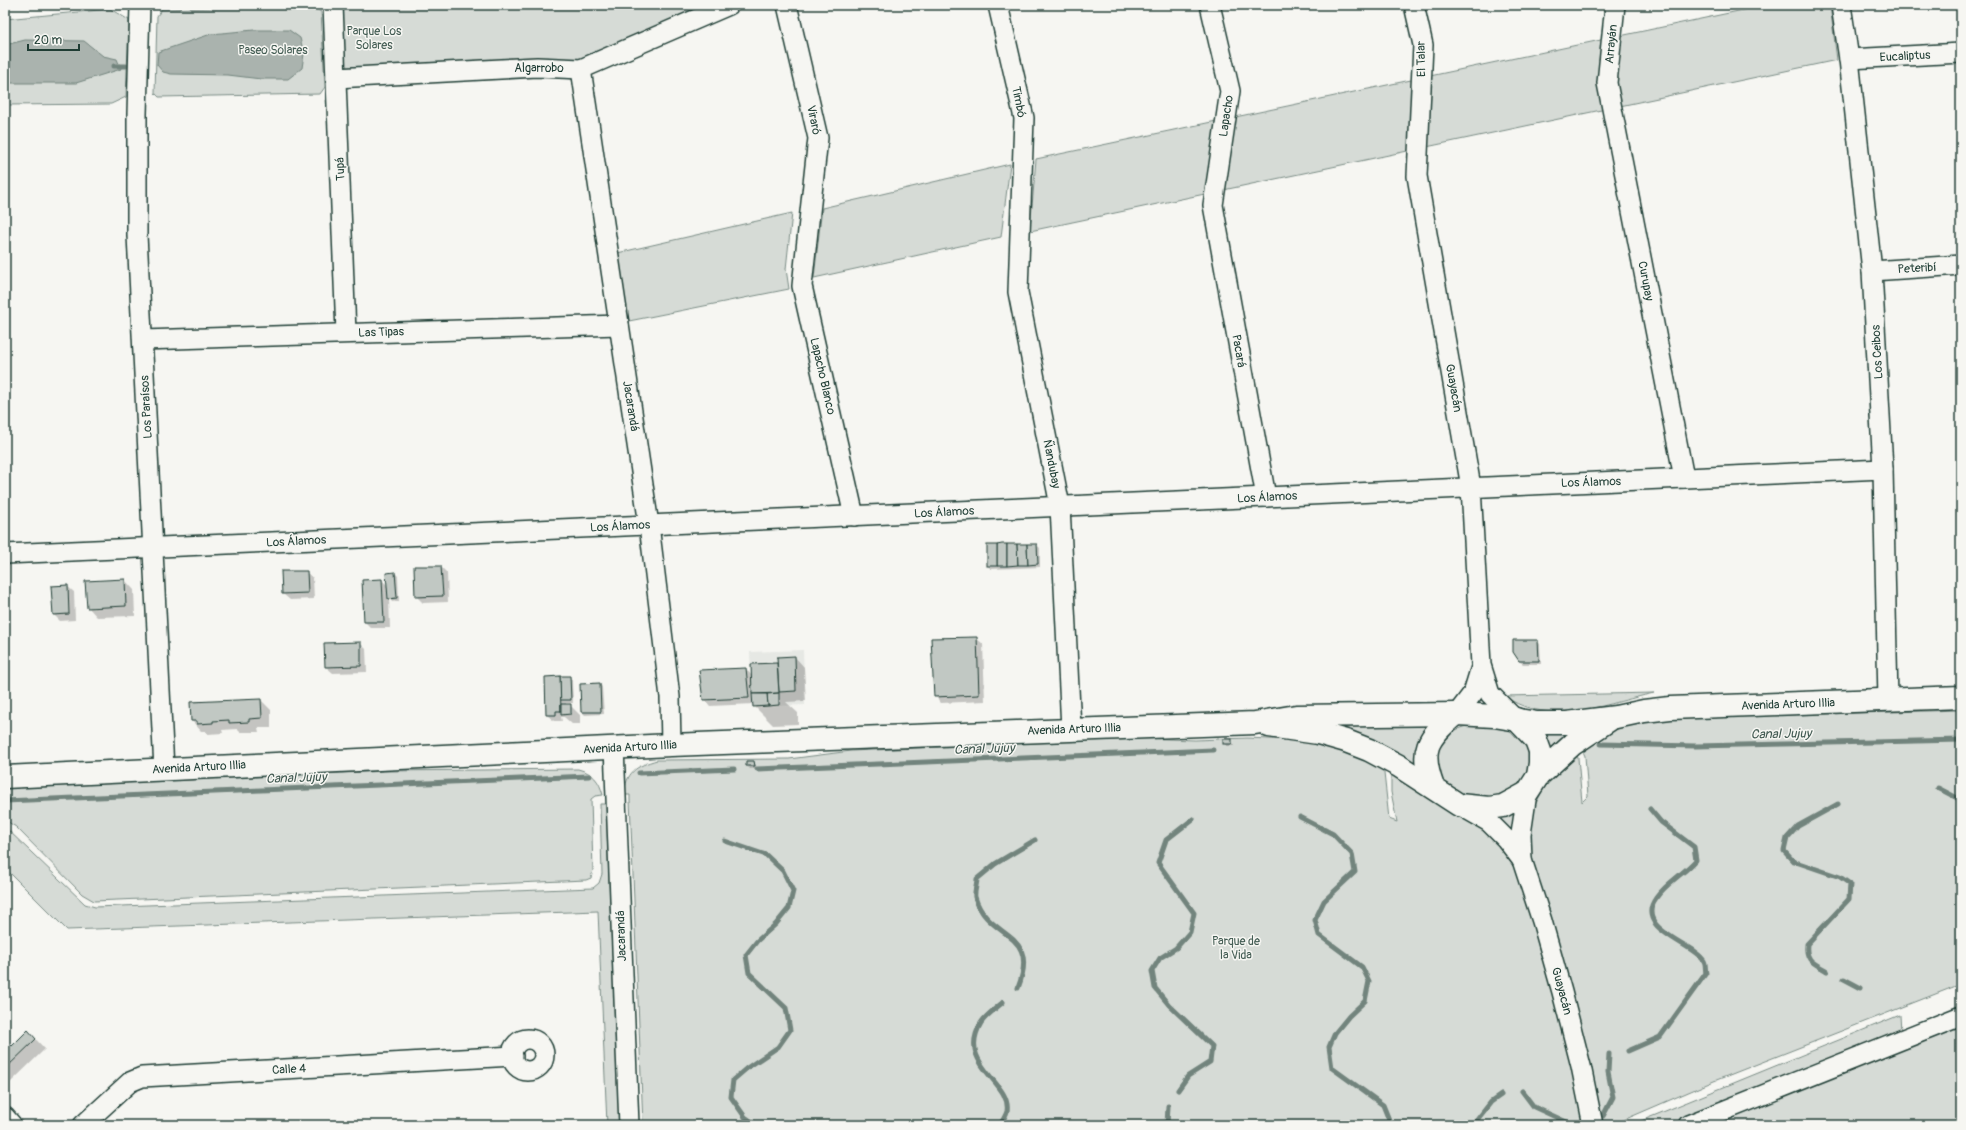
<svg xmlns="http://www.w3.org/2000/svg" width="1966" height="1130" font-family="Pangolin,sans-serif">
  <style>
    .built { fill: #e6e8e4 }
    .green { fill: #d6dbd6; stroke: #7a8c85 }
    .water { fill: #aab3ae; stroke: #72847d }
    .shadow { fill: #0003 }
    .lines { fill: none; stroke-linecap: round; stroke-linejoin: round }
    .stream { stroke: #72847d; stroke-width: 5 }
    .building { fill: #c1c8c3; stroke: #1f3d34 }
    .minor-casing { stroke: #1f3d34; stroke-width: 22 }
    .major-casing { stroke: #1f3d34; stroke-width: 25 }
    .minor { stroke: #f6f6f2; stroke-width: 19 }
    .major { stroke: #f6f6f2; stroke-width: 22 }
    .labels { text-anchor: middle; stroke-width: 3; stroke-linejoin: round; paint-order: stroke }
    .park-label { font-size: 12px; fill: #445d54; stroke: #f6f6f2 }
    .street-label { font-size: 12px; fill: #1f3d34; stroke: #f6f6f2 }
    .water-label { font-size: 13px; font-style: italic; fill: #425a52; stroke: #f6f6f2 }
  </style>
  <rect width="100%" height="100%" fill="#f6f6f2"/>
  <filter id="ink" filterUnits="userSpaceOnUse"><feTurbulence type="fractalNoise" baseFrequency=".025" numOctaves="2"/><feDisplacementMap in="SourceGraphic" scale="8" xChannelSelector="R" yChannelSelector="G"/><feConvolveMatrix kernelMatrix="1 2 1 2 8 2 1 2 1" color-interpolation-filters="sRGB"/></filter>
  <g filter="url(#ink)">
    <!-- built -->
    <path class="built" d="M803,650L805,705L752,707L750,652Z"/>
    <!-- green -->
    <g class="green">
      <path d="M311,5L321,12L325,87L320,94L159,97L155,93L157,16L162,9Z"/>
      <path d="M340,5H710L598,54L576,61L351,71L345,67Z"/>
      <path d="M1767,5H1830L1837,60L1030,231L1036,159Z"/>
      <path d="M110,9L129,20L126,97L111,104L5,105V19Z"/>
      <path d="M1010,164L1001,237L814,278L822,208Z"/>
      <path d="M792,213L786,269L789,289L624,322L613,254Z"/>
      <path d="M1654,693C1604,704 1551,728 1504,696Z"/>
      <path d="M1961,710V984L1714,1081L1612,1125H643L630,800V795H624C626,772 636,766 657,760L789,759L851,751L1079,741L1116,737L1195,740L1247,738L1291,740L1318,743L1383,764L1389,819L1397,822L1391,792V768L1468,817L1500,841L1530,820L1535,805L1543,790L1555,773L1575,752L1578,758L1582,802L1588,796L1585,756L1581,747C1607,731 1621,724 1652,719Z"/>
      <path d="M1314,721L1427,725L1416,747L1414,765Z"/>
      <path d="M1475,724C1485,725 1499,725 1508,729C1534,741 1537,775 1511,789C1498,797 1478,800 1464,795C1459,793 1455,790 1451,787C1445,783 1438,779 1436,772C1435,769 1437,763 1437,760C1439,737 1453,728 1475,724Z"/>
      <path d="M1578,728L1551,754L1544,735L1545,732Z"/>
      <path d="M578,769C593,773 599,780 603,795L595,796L591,799L593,870L591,878L586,880L94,901L82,894L16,827L5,820V788L387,771Z"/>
      <path d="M600,804H606L619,1125H607L598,911L67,930L5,868V827L85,904L95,907L593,888L599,883L602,874Z"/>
      <path d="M1515,813L1514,834L1498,818Z"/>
      <path d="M1900,1015L1901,1033L1671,1125H1631Z"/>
      <path d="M1961,1024V1125H1709Z"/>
    </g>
    <!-- water -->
    <g class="water">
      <path d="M254,30H289L300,38L304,54L302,68L288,79H261L228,75L171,74L163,72L157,65L158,52L211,34Z"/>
      <path d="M25,40L84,41L103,56L117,59L121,69L76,83H5V45Z"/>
    </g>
    <!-- shadow -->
    <g class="shadow">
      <path d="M1037,545L1040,548V567L991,569L988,566Z"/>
      <path d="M441,567L447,573L448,602L423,603L416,596Z"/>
      <path d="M306,572L313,578L314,599L290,600L283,594Z"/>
      <path d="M395,573L398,576L399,601L392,602L389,598L390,628H371L365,622L382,580L388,586Z"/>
      <path d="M125,580L134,590L135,616L97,617L88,607Z"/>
      <path d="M67,586L74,592L75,620L60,621L53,614Z"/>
      <path d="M976,638L983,644L985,701L941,703L935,696Z"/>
      <path d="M1537,641L1540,644L1541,664H1523L1519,661Z"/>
      <path d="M360,643L366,649L367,672L333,673L326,667Z"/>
      <path d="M795,657L804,667L806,701L786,702L798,713V724L773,725L754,706V704L710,706L704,699L746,669L753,677L752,665L778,664Z"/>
      <path d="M570,677L572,680L573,703H566V705H570L580,715V724H572L564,717H561L562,721H554L547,715Z"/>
      <path d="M600,684L602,687L604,714L585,715L582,712Z"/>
      <path d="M261,700L271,710V728H258L259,732H240L237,729L222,730L223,733L208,734L205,731H201L192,721Z"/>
      <path d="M1231,740L1234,746H1227L1224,743Z"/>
      <path d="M754,762L757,768L750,769L747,766Z"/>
      <path d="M28,1031L45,1049L10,1083L5,1078V1040L12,1047Z"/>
    </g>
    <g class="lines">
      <!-- stream -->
      <g class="stream">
        <path d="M114,66H126"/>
        <path d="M1601,744L1696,746L1961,740"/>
        <path d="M757,769L1213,750"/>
        <path d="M639,773L734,769"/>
        <path d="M1938,788L1961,800"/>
        <path d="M5,801L589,776"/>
        <path d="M1300,817L1333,834L1352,854L1355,872L1324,901L1315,920L1319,935L1362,967L1369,981L1365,1001L1349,1016L1335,1033L1329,1047L1332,1068L1383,1105L1391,1125"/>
        <path d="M725,841L766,855L783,871L793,891L789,908L776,924L757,941L746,955L749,973L786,1008L790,1030L778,1047L747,1068L733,1080L731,1097L745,1117L757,1125"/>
        <path d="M1827,971C1814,963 1805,961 1807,944L1849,899L1850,884L1840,877L1793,861L1784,851L1787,838L1798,826L1838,804"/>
        <path d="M1844,979L1861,988"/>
        <path d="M1018,988C1041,929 988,941 975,897C974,892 977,884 977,879L995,864L1035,840"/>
        <path d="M1628,1051L1660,1037L1706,973C1705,970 1706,964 1704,961C1694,943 1633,930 1656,898C1667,882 1684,874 1696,860L1694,847L1661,822L1650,809"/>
        <path d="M1178,1090L1188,1076L1210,1062L1212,1046L1169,1005L1155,988L1152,971L1160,958L1176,948L1190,932L1194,913L1158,863L1166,840L1193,819"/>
        <path d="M1522,1091L1534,1107L1573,1125"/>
        <path d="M1603,1116L1613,1097L1608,1072L1609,1054"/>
        <path d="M1000,1125C1002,1121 1006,1116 1007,1111C1012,1082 956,1065 981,1023C986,1015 997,1008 1003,1002"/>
        <path d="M1167,1125L1168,1106"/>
        <path d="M1473,1125L1491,1102L1501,1095"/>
      </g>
    </g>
    <!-- building -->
    <g class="building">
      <path d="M1002,544H1007V566H997V545Z"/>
      <path d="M1007,544H1017L1018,565L1007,566Z"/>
      <path d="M1017,544H1027L1028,565H1018Z"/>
      <path d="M1027,544H1037L1038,564L1028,565Z"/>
      <rect x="987" y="545" width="10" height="21"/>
      <path d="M414,566H441L443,596L415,597Z"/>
      <path d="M281,571H307L308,593L282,594Z"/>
      <path d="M395,572L397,598L388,599L386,573Z"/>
      <path d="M125,579L126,606L87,608L85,581Z"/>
      <path d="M382,579L384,622H364L362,580Z"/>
      <path d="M68,585L69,614L53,615L51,586Z"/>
      <path d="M977,637L979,695L934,697L931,638Z"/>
      <path d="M1513,640H1538L1539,661H1519L1513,652Z"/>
      <path d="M361,642V666L325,667L324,643Z"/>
      <path d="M795,656L796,691L779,692L777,657Z"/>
      <path d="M777,663L779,693L752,694L751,664Z"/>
      <path d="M746,668L749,698L703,700L699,670Z"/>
      <path d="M560,676H570L571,700H560Z"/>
      <path d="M560,676L561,711H556V715H546L545,677Z"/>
      <path d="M600,683L601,712H581L580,684Z"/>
      <path d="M779,693V705L768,706L767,694Z"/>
      <path d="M752,694H767L768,706L753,707Z"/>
      <path d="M261,699L262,718L249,719V722L229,723V720L213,721V723L197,724V721H191L190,702Z"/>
      <path d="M561,704H571V714L561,715Z"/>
      <rect x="1223" y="739" width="9" height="5"/>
      <path d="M746,761H754L755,766H746Z"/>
      <path d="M28,1030L36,1039L5,1069V1039L12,1046Z"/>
    </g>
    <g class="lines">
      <defs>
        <g id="minor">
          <path d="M140,5L137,114V235L164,769"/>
          <path d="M333,5L346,333"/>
          <path d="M787,5L818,138L802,286L854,516"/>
          <path d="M998,5L1024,118L1018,292L1060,506L1071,729"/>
          <path d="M1210,5L1230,91L1213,205L1266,497"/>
          <path d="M1414,5L1423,45L1417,176L1471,487L1481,665L1490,694L1514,718"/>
          <path d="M1615,5L1607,83L1684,478"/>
          <path d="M1841,5L1849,59L1872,271L1883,469L1888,700"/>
          <path d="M1849,59L1961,53"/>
          <path d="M581,69L649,525L670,697L671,745"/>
          <path d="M336,78L537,67L581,69L729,5"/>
          <path d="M1872,271L1961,265"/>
          <path d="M143,340L619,325"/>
          <path d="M5,554L1883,469"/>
          <path d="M1457,714L1473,693L1481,667"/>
          <path d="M614,747L629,1125"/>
          <path d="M1527,793L1521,834L1522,860L1542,921L1562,992L1581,1066L1593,1125"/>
          <path d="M1461,806L1489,822L1506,839L1522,860"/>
          <circle cx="528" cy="1055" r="16"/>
          <path d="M5,1117L12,1125"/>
          <path d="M83,1125L130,1082L142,1077L513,1056"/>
          <path d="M1688,1125L1961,1016"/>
        </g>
        <g id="major">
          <path d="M1269,726L1318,733L1346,741L1369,750L1399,766L1459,805L1489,808L1503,806L1527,793L1538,776L1540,763V751L1536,740L1516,719"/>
          <path d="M1538,776L1573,744L1609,720"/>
          <path d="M5,777L671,745L1255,723L1296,716L1457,714L1494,716L1537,723H1567L1616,717L1644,711L1670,708L1961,697"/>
          <path d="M1433,787C1419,749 1427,739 1455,714"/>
        </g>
      </defs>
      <!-- minor casing -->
      <use href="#minor" class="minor-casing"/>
      <!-- major casing -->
      <use href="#major" class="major-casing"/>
      <!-- minor -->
      <use href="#minor" class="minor"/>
      <!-- major -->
      <use href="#major" class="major"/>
    </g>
  </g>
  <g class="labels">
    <!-- park labels -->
    <g class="park-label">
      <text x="374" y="35">Parque Los<tspan x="374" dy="14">Solares</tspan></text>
      <text x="273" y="54">Paseo Solares</text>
      <text x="1236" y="945">Parque de<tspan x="1236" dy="14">la Vida</tspan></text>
    </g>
    <!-- street labels -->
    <g class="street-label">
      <text transform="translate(1611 44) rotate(-84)" y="4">Arrayán</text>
      <text transform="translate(1905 56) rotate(-3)" y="4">Eucaliptus</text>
      <text transform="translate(1421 59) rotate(-91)" y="4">El Talar</text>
      <text x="539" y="72">Algarrobo</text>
      <text transform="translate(1019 102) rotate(79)" y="4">Timbó</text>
      <text transform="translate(1226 116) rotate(-82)" y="4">Lapacho</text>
      <text transform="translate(814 120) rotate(78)" y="4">Viraró</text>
      <text transform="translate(340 169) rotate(-92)" y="4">Tupá</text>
      <text transform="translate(1917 268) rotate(-3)" y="4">Peteribí</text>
      <text transform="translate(1646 281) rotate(79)" y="4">Curupay</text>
      <text transform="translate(381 332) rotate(-2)" y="4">Las Tipas</text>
      <text transform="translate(1239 351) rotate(80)" y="4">Pacará</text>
      <text transform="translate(1877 352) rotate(-93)" y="4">Los Ceibos</text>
      <text transform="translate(823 376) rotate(77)" y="4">Lapacho Blanco</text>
      <text transform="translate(1454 388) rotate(80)" y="4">Guayacán</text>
      <text transform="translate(631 406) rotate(81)" y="4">Jacarandá</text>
      <text transform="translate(146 407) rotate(-93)" y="4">Los Paraísos</text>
      <text transform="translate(1052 464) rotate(79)" y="4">Ñandubay</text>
      <text transform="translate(1591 482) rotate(-2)" y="4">Los Álamos</text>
      <text transform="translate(1267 497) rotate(-3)" y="4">Los Álamos</text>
      <text transform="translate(944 512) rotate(-3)" y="4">Los Álamos</text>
      <text transform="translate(620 526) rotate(-3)" y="4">Los Álamos</text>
      <text transform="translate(296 541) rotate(-3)" y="4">Los Álamos</text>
      <text transform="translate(1788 704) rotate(-2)" y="4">Avenida Arturo Illia</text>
      <text transform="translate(1074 729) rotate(-2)" y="4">Avenida Arturo Illia</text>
      <text transform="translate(630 747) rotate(-3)" y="4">Avenida Arturo Illia</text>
      <text transform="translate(199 767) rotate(-3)" y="4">Avenida Arturo Illia</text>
      <text transform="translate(621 936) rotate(-92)" y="4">Jacarandá</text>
      <text transform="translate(1562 991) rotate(75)" y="4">Guayacán</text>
      <text transform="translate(289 1069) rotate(-3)" y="4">Calle 4</text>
    </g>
    <!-- water labels -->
    <g class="water-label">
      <text transform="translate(1781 733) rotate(-1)" y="5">Canal Jujuy</text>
      <text transform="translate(984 748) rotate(-2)" y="5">Canal Jujuy</text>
      <text transform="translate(296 777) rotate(-2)" y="5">Canal Jujuy</text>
    </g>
  </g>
  <!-- margin -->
  <rect width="1966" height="1130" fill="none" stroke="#f6f6f2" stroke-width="20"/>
  <rect x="10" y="10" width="1946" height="1110" fill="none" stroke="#1f3d34" stroke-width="1.5" filter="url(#ink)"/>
  <!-- scale -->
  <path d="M28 44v6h51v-6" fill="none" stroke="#1f3d34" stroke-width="2"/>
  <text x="34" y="44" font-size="12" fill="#1f3d34" stroke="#f6f6f2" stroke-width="3" paint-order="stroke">20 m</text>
</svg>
